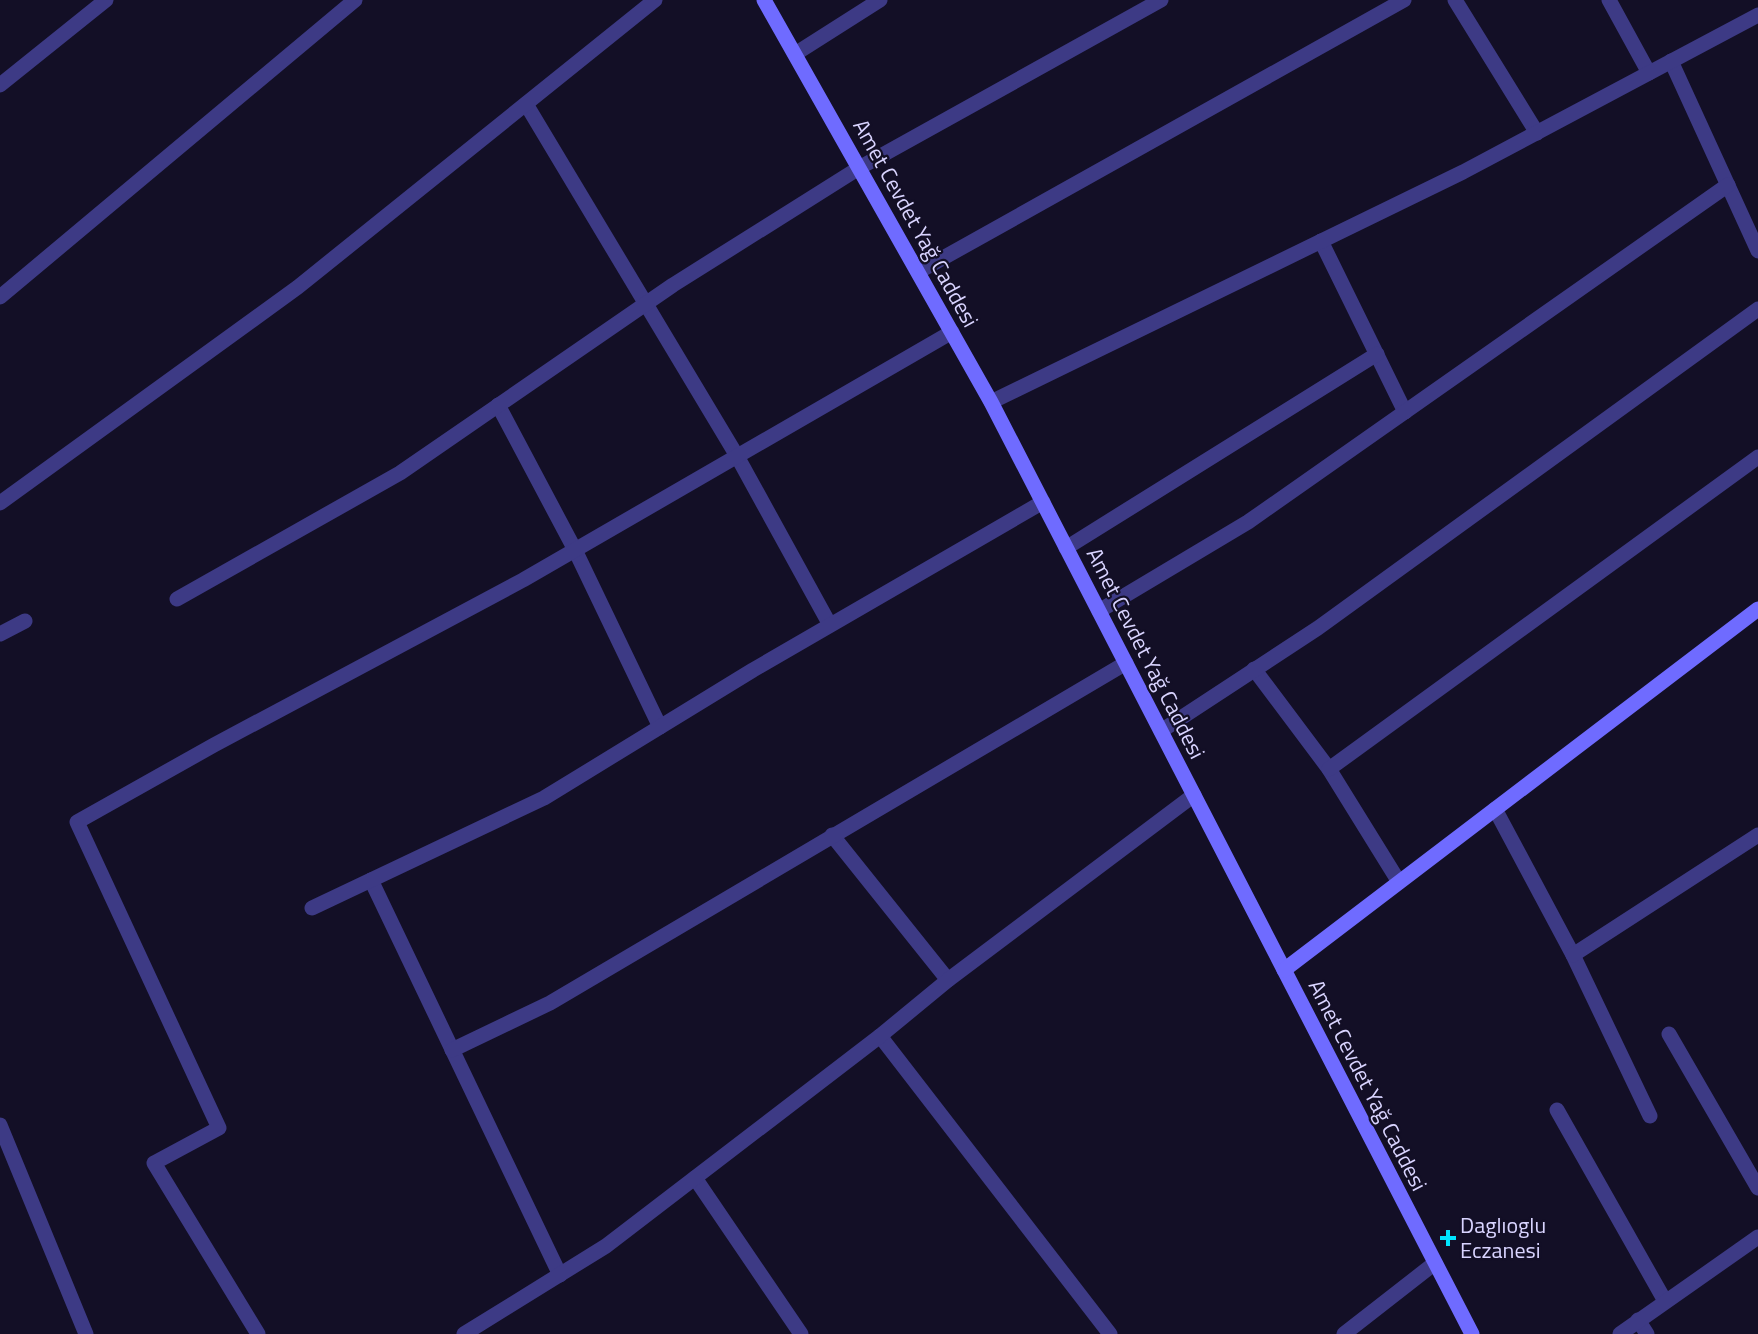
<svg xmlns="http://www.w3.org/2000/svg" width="1758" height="1334" font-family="'Titillium Web',sans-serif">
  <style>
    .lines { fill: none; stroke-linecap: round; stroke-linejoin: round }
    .lane { stroke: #3d3a85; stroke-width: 15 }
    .street { stroke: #3d3a85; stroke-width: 15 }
    .secondary { stroke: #6f6bff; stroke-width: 15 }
    .poi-dot { fill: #00e5ff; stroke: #130f26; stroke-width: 2 }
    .labels { text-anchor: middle; stroke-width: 4.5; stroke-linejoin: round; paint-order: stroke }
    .street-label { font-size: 22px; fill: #d9d4ff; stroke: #130f26 }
    .poi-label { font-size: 22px; fill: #d9d4ff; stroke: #130f26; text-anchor: start }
  </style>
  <rect width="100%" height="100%" fill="#130f26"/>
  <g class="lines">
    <!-- lane -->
    <g class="lane">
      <path d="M0,634L25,621"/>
      <path d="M832,835L948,980"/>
    </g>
    <!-- street -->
    <g class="street">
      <path d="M1455,0L1537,133"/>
      <path d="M1609,0L1649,73"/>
      <path d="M795,54L880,0"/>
      <path d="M1671,61L1758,251"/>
      <path d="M0,85L106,0"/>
      <path d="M526,104L737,456L830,625"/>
      <path d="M1321,241L1405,412"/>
      <path d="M918,272L1404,0"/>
      <path d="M0,297L355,0"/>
      <path d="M991,402L1463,172L1758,15"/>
      <path d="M498,405L575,550L660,727"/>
      <path d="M0,503L298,287L655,0"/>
      <path d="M1066,548L1377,354"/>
      <path d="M177,599L400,473L673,285L859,168L1161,0"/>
      <path d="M1099,611L1248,522L1728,185"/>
      <path d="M1254,669L1329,769L1399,882"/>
      <path d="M1161,731L1318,628L1758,309"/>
      <path d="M1329,769L1758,457"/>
      <path d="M1495,809L1573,955L1650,1116"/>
      <path d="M371,880L560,1275"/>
      <path d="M312,908L544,798L753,670L1043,502"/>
      <path d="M1573,955L1758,835"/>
      <path d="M1669,1034L1758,1188"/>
      <path d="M880,1036L1110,1334"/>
      <path d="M452,1050L550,1003L1126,663"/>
      <path d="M1557,1110L1665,1301"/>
      <path d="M0,1125L86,1334"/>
      <path d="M695,1178L801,1334"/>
      <path d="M1638,1320L1647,1334"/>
      <path d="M258,1334L154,1163L219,1128L77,822L214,745L523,580L952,332"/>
      <path d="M464,1334L606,1246L880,1036L948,980L1194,795"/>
      <path d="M1344,1334L1435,1263"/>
      <path d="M1620,1334L1758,1237"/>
    </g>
    <!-- secondary -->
    <g class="secondary">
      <path d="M764,0L991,402L1472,1334"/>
      <path d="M1284,970L1758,609"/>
    </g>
  </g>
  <!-- markers -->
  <path class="poi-dot" d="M1445 1229h6v6h6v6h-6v6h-6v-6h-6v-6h6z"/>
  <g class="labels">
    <!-- street labels -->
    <g class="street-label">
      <text transform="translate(916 223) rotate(61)" y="8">Amet Cevdet Yağ Caddesi</text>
      <text transform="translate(1146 653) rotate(63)" y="8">Amet Cevdet Yağ Caddesi</text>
      <text transform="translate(1368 1085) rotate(63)" y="8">Amet Cevdet Yağ Caddesi</text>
    </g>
    <!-- poi labels -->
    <g class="poi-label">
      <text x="1460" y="1233">Daglıoglu<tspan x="1460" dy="25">Eczanesi</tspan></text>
    </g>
  </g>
</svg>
